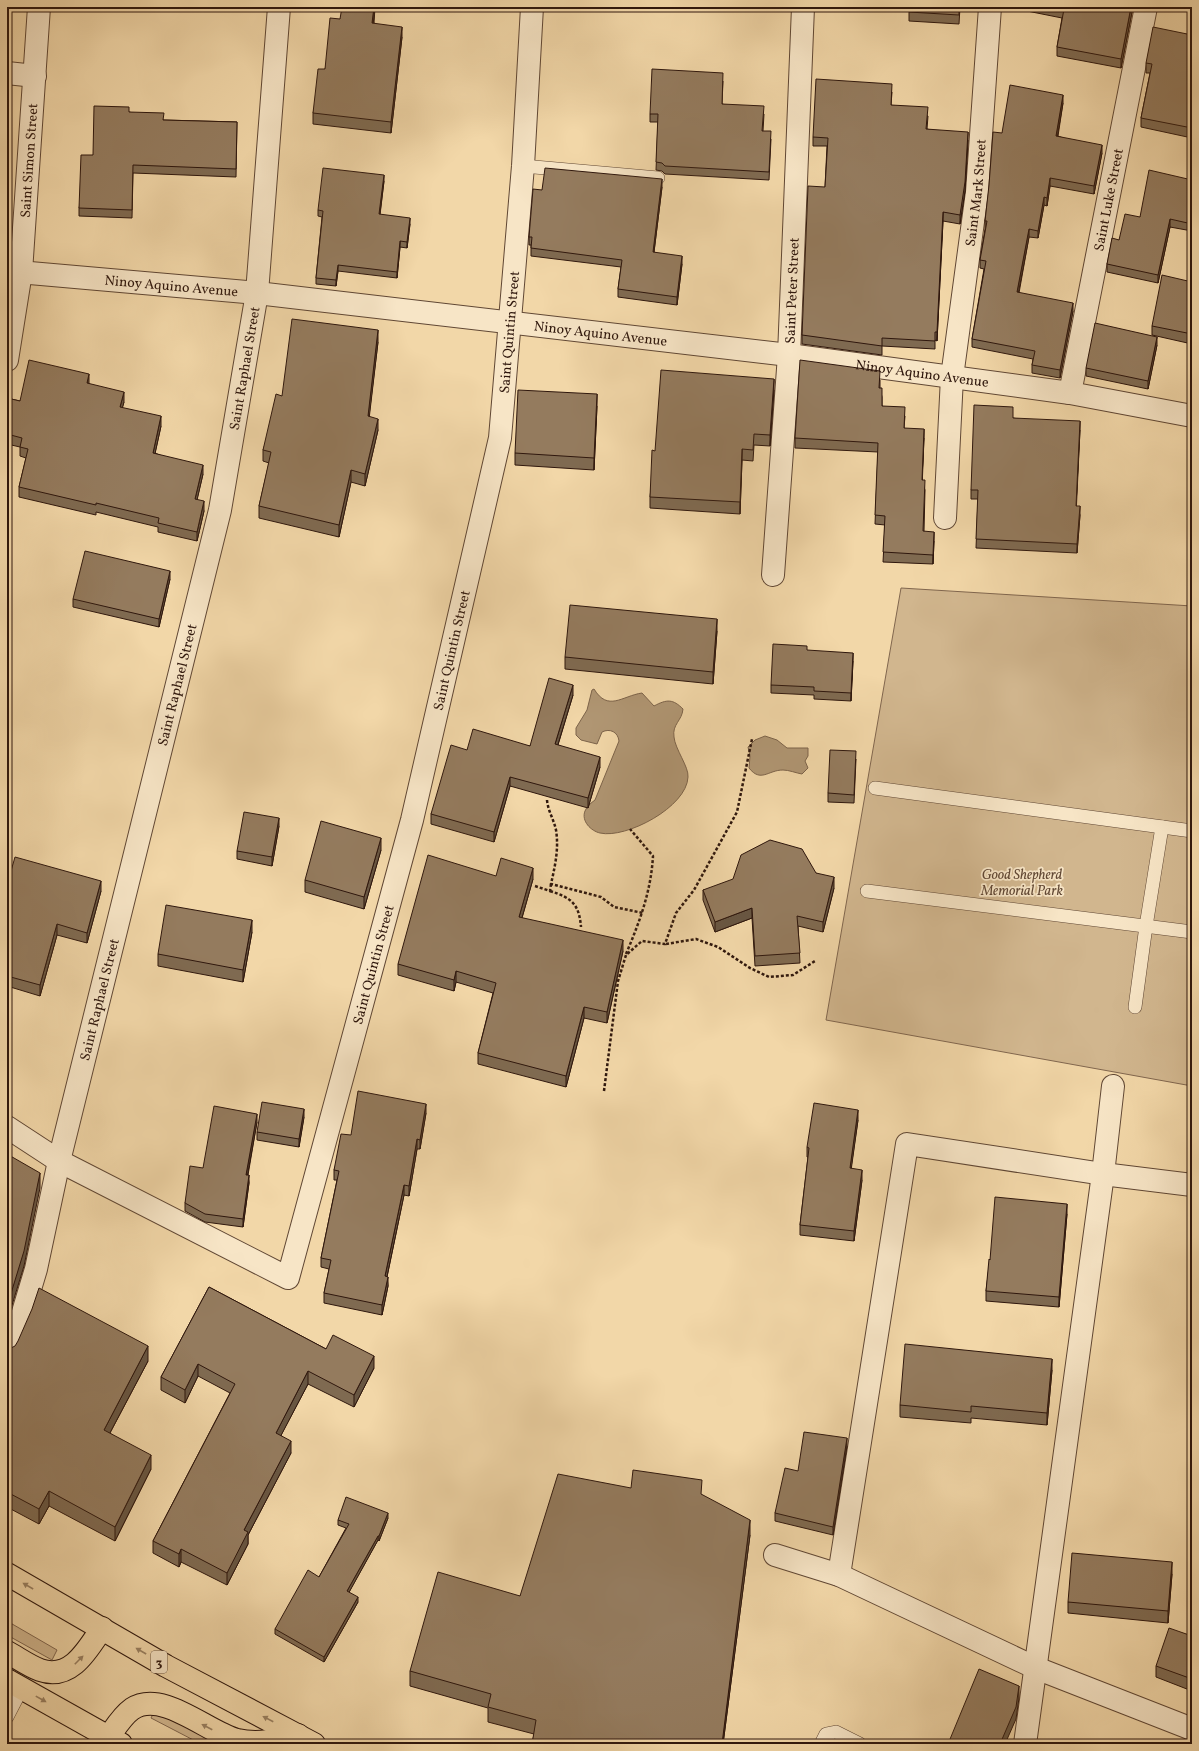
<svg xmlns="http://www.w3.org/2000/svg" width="1199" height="1751" font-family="Vollkorn,serif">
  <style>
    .green { fill: #d1b68e; stroke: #80664e }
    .water { fill: #b09673; stroke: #7c634a }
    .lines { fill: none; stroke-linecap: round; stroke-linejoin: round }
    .lane-casing { stroke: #604734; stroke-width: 14 }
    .street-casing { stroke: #604734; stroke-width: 24 }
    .highway-casing { stroke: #2f170d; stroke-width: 24 }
    .path { stroke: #2f170d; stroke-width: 2.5; stroke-dasharray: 3 2; stroke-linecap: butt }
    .lane { stroke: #f7e5c6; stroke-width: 13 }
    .street { stroke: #f7e5c6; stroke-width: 22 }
    .highway { stroke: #f2d7a8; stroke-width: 22 }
    .wall { fill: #7f6a51; stroke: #2f170d }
    .shaded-wall { fill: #685642; stroke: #2f170d }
    .building { fill: #947b5e; stroke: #2f170d }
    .oneway { fill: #9a8162 }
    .labels { text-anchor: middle; stroke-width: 3.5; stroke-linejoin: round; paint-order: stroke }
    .shield { fill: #f7e5c6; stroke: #6b5544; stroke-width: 1 }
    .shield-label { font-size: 13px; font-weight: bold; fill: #2f170d }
    .street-label { font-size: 14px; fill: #2f170d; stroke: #f7e5c6 }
    .park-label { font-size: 14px; font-style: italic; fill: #604734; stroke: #f7e5c6 }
  </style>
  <rect width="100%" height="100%" fill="#f2d7a8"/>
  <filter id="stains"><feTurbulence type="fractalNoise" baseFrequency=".005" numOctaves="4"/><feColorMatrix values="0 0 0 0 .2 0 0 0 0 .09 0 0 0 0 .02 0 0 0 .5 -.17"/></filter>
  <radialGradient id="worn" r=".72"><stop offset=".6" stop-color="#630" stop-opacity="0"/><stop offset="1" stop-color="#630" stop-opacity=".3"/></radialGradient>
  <!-- green -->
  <g class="green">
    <path d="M901,588L1192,606V1086L826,1020Z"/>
    <path d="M7,1621L57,1650L52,1660L7,1635Z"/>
    <path d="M155,1710L223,1744H201L151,1718Z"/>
  </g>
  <!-- water -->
  <g class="water">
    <path d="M594,689C608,712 622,696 642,693L654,706C667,699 673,699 683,709C682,721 672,724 674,737C675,749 689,767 688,777C687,807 626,839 600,833C591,831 581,821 585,811C587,806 591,803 595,800L619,741C618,732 610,728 602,732L597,744L581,740L576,735V728L587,710L592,690Z"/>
    <path d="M765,736L777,740L787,748H808V756L805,761L808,768L802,774C796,773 789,770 783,770C768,770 761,783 749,768L750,756L748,747L755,740Z"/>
  </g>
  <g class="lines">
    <defs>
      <g id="lane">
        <path d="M523,166L658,178"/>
        <path d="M875,788L1192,831"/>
        <path d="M867,891L1192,932"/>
        <path d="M1135,1007L1146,926L1162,827"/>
        <path d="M7,1717L22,1688"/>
        <path d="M821,1744L826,1734L836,1732L860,1744"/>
      </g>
      <g id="street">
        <path d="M7,73L35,76"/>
        <path id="s1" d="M7,271L257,293L789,355L1070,393L1192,416"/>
        <path id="s2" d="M7,360L21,272L39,7"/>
        <path id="s3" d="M1070,393L1146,7"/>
        <path id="s4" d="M945,518L952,377L977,192L990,7"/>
        <path id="s5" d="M773,575L789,355L803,7"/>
        <path id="s6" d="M7,1127L59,1161L288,1278L412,820L500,438L523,166L532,7"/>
        <path id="s7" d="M7,1351L21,1319L36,1269L59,1161L220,510L257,293L279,7"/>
        <path d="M775,1555L839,1575L1036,1668L1192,1729"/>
        <path d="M839,1575L907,1144L1103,1174L1192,1185"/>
        <path d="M1025,1744L1103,1174L1113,1086"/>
      </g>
      <g id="highway">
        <path d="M7,1574L166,1666L314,1744"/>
        <path d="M7,1652C18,1658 29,1666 40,1670C71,1681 88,1649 102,1628"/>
        <path d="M7,1680L121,1744"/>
        <path d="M108,1738C115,1728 122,1716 132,1709C162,1689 207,1732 237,1740C258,1745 278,1740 298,1735"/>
      </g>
    </defs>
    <!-- lane casing -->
    <use href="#lane" class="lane-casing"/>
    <!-- street casing -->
    <use href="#street" class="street-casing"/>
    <!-- highway casing -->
    <use href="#highway" class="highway-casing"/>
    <!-- path -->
    <g class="path">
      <path d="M547,800C548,811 554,820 556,830C559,849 555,866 551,884L601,897L614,907L643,913"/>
      <path d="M535,886L550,891L551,884"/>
      <path d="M550,891C571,898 579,903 581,927"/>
      <path d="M666,944L696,939L718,947L750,968L769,977L793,975L815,961"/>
      <path d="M626,954C640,921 651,891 653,856L630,829"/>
      <path d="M604,1091L618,981L626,955L642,941L665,944L676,913L694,890L737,812L752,739"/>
    </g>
    <!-- lane -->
    <use href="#lane" class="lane"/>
    <!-- street -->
    <use href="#street" class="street"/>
    <!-- highway -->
    <use href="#highway" class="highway"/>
  </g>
  <!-- wall -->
  <g class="wall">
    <path d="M375,7L374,23L402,37L391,133L313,124V113L325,69L340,19Z"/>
    <path d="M909,7H960L959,24L909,21Z"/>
    <path d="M1007,7H1133L1121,68L1057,56V47L1062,18Z"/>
    <path d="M1192,35V138L1141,127V118L1150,73H1146V63Z"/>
    <path d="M723,81L722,104L764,114L763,131L771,139L769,180L665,174L662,171L656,170L658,122H650V114Z"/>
    <path d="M892,92L891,105L928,116L927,129L968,140L965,191L960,224L943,221L937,341L935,340V349L882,346V355L802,344V335L825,187L827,146H813V137Z"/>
    <path d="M1063,103L1058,136L1102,153L1094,194L1050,186L1047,206L1044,205L1038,238L1029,237L1019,293L1073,311L1060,378L1032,373V365L1033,359L972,347V339L984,269L980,268V260L985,229V221L1002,133Z"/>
    <path d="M129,112L164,120L237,122L236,177L133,173L132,218L79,216V208L93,155Z"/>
    <path d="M1192,180V231L1170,227L1158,283L1107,272V264L1119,240L1140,217Z"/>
    <path d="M384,181L380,215L410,224L407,248L400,247L397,278L338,271L336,286L316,284V278L322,217L318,216V210Z"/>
    <path d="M662,187L654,252L682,264L677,305L618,297V289L621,267L531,256V245H529V237L542,190Z"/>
    <path d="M1192,282V344L1152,335V326Z"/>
    <path d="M378,342L369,416L378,430L365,486L351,482L339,537L259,518V506L269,463L263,461V450L282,396Z"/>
    <path d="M1157,345L1148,389L1086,376V368Z"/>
    <path d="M880,380V388L882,397V406L905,416L904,428L924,438L922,480L925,490L924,531L934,541L933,564L883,562L885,525L875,524L878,452L795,448V438Z"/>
    <path d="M89,384L124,402L122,408L161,426L155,453L203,474L197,499L204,511L197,541L158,532V527L96,512V515L19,497V487L26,458L20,456V447L7,444V398L20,401Z"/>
    <path d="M774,390L770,446L754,445L753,461L742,460L740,514L650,508V497L655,451Z"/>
    <path d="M597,406L594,470L515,465V453Z"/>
    <path d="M1013,418L1080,430L1076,506L1080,515L1077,553L976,548L978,499H971V490Z"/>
    <path d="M170,579L159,627L73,607V599Z"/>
    <path d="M717,631L713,684L565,669V657Z"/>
    <path d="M853,661L851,701L814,699V695L771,693V685Z"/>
    <path d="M573,695L558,745L600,767L588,808L510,786L494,842L431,824V814L467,750L530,746Z"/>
    <path d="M856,759L854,803L828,802V793Z"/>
    <path d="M279,826L272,866L237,859V851Z"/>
    <path d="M381,850L364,909L305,892V880Z"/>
    <path d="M816,873L834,888L823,932L798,926L800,963L755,966L752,918L715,932L703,900V890Z"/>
    <path d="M496,876L533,879L522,918L623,951L607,1023L584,1018L566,1087L478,1064V1053L493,993L456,982L454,991L398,975V964Z"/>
    <path d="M7,885L101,891L87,943L57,935L40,996L7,986Z"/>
    <path d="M252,932L243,982L158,966V954Z"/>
    <path d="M426,1113L420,1149H417L409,1196L404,1195L387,1277L388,1286L382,1315L324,1303V1293L329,1269L321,1267V1258L337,1180H334V1170L351,1135Z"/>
    <path d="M304,1117L299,1147L257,1140V1132Z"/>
    <path d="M858,1120L851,1168L862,1180L854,1241L800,1235V1225L808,1157H807V1147Z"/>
    <path d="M257,1122L248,1175L249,1183L243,1227L205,1222L185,1211V1203L203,1168Z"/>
    <path d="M1067,1214L1059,1307L986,1301V1291L990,1260Z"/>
    <path d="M209,1287L326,1349L374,1368L354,1407L308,1384L281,1435L291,1453L248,1535V1544L227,1585L181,1562L179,1567L153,1553V1541L230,1393L198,1376L185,1403L161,1390V1377Z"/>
    <path d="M7,1348L148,1361L110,1433L151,1469L115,1541L49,1506L39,1524L7,1507Z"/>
    <path d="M1052,1370L1047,1425L971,1418V1423L900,1417V1405Z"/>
    <path d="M847,1446L833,1535L775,1521V1513L798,1471Z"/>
    <path d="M631,1488L702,1495L750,1535L723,1744H532L534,1734L488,1722V1708L410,1686V1671L520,1596Z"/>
    <path d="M388,1518L379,1541L378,1540L349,1592L358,1602L324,1662L275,1634V1629L319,1577L346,1528L338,1525V1520Z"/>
    <path d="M1172,1574L1168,1623L1068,1613V1602Z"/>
    <path d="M1192,1636V1691L1156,1677V1666Z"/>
  </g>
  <!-- shaded-wall -->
  <g class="shaded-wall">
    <path d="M374,7H375L372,34V23Z"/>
    <path d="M1131,7H1133L1121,68V59Z"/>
    <path d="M402,27V37L391,133V122Z"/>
    <path d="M1063,95V103L1056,144V136Z"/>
    <path d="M968,132V140L965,191L960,224V215Z"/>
    <path d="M1102,145V153L1094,194V186Z"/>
    <path d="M384,175V181L379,221V214Z"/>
    <path d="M1050,178V186L1047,206V198Z"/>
    <path d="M662,179V187L653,260V252Z"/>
    <path d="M1044,197V205L1038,238V231Z"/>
    <path d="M943,212V221L937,341V332Z"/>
    <path d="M410,218V224L407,248V242Z"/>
    <path d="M1170,219V227L1158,283V275Z"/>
    <path d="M1029,229V237L1017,300V292Z"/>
    <path d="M400,241V247L397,278V272Z"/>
    <path d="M682,256V264L677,305V297Z"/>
    <path d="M338,265V271L336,286V280Z"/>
    <path d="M1073,303V311L1060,378V370Z"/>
    <path d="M378,330V342L368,428V416Z"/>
    <path d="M1157,337V345L1148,389V381Z"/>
    <path d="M89,374V384L87,383Z"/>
    <path d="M774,379V390L770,446V435Z"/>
    <path d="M124,392V402L120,417V407Z"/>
    <path d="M597,394V406L594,470V458Z"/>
    <path d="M161,416V426L153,463V453Z"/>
    <path d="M378,419V430L365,486V474Z"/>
    <path d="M1080,421V430L1076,515V506Z"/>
    <path d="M924,429V438L922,489V480Z"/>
    <path d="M742,449V460L740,514V502Z"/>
    <path d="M203,465V474L195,509V499Z"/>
    <path d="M351,470V482L339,537V525Z"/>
    <path d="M204,501V511L197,541V532Z"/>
    <path d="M1080,506V515L1077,553V544Z"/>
    <path d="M934,532V541L933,564V555Z"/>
    <path d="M170,571V579L159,627V619Z"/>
    <path d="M717,619V631L713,684V672Z"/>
    <path d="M853,653V661L851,701V693Z"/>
    <path d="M573,685V695L555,754V744Z"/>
    <path d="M600,757V767L588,808V798Z"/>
    <path d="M510,777V786L494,842V832Z"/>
    <path d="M279,818V826L272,866V857Z"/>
    <path d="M381,838V850L364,909V897Z"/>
    <path d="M533,868V879L519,928V917Z"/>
    <path d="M834,877V888L823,932V922Z"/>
    <path d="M101,881V891L87,943V933Z"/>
    <path d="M752,908V918L715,932V922Z"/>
    <path d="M252,920V932L243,982V970Z"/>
    <path d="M57,924V935L40,996V985Z"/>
    <path d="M623,940V951L607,1023V1012Z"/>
    <path d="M456,971V982L454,991V980Z"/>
    <path d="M584,1007V1018L566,1087V1076Z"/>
    <path d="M426,1104V1113L420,1149V1140Z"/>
    <path d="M304,1109V1117L299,1147V1139Z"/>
    <path d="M858,1110V1120L850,1178V1168Z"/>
    <path d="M257,1114V1122L246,1183V1175Z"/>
    <path d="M417,1139V1149L409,1196V1186Z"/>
    <path d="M862,1170V1180L854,1241V1231Z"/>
    <path d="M40,1173V1188L24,1266L9,1315L7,1320V1305Z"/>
    <path d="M249,1175V1183L243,1227V1219Z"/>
    <path d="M404,1185V1195L385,1286V1276Z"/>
    <path d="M1067,1204V1214L1059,1307V1297Z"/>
    <path d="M388,1277V1286L382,1315V1305Z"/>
    <path d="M148,1346V1361L104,1444V1430Z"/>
    <path d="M374,1356V1368L354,1407V1395Z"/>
    <path d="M1052,1359V1370L1047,1425V1413Z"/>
    <path d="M198,1364V1376L185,1403V1390Z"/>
    <path d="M308,1371V1384L276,1445V1433Z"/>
    <path d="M847,1438V1446L833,1535V1527Z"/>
    <path d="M291,1441V1453L248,1535V1544L227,1585V1573L244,1530Z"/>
    <path d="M151,1455V1469L115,1541V1527Z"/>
    <path d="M49,1491V1506L39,1524V1509Z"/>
    <path d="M388,1513V1518L379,1541V1536Z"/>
    <path d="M750,1520V1535L723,1744H722Z"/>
    <path d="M378,1536V1540L347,1596V1591Z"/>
    <path d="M181,1549V1562L179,1567V1554Z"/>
    <path d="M1172,1562V1574L1168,1623V1611Z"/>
    <path d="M358,1597V1602L324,1662V1657Z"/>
    <path d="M1019,1686V1698L1016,1719L1005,1744H1000Z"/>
  </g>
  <!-- building -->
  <g class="building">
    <path d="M342,7H374L372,23L402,27L391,122L313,113L318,69H325L330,18L340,19Z"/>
    <path d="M909,7H959V15L909,12Z"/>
    <path d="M1053,7H1131L1121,59L1057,47L1064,9Z"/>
    <path d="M1153,27L1192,35V128L1141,118L1152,64L1146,63Z"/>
    <path d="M652,69L723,73L722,104L764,106L762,131H771L769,172L665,166L662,163L656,162L658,114H650Z"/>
    <path d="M816,79L892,84L891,105L928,107L926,129L968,132L965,182L960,215L943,212L937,332H935V341L882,338V346L802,335L808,186L825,187L828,138L813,137Z"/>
    <path d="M1010,85L1063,95L1056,136L1102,145L1094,186L1050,178L1047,198L1044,197L1038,231L1029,229L1017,292L1073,303L1060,370L1032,365L1035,351L972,339L986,261L980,260L987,221H985L989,185L993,132L1002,133Z"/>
    <path d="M94,106L129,107V112L164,113L163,120L237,122L236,169L133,165L132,210L79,208L81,155H93Z"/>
    <path d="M323,168L384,175L379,214L410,218L407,242L400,241L397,272L338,265L336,280L316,278L323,211L318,210Z"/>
    <path d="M545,168L662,179L653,252L682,256L677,297L618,289L622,260L531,248L532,237H529L533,189L542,190Z"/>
    <path d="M1149,170L1192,180V224L1170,219L1158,275L1107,264L1112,238L1119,240L1125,214L1140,217Z"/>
    <path d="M1162,275L1192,282V334L1152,326Z"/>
    <path d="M292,319L378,330L368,416L378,419L365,474L351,470L339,525L259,506L271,452L263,450L276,394L282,396Z"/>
    <path d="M1095,323L1157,337L1148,381L1086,368Z"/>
    <path d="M29,360L89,374L87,383L124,392L120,407L161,416L153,453L203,465L195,499L204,501L197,532L158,523L159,518L96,503V505L19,487L28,449L20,447L22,438L7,434V398L20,401Z"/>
    <path d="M800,360L880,371L879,388H882V406L905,407L904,428L924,429L922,480H925L923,531L934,532L933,555L883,552L885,516L875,515L878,443L795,438Z"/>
    <path d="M661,370L774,379L770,435L754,434L753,450L742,449L740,502L650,497L652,450L655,451Z"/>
    <path d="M518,390L597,394L594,458L515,453Z"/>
    <path d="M974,405L1013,407V418L1080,421L1076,506H1080L1077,544L976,539L978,490H971Z"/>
    <path d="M85,551L170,571L159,619L73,599Z"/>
    <path d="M570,605L717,619L713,672L565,657Z"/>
    <path d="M773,644L807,646V650L853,653L851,693L814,691V687L771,685Z"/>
    <path d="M549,678L573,685L555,744L600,757L588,798L510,777L494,832L431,814L451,745L467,750L473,729L530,746Z"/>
    <path d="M830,750L856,751L854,795L828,793Z"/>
    <path d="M244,812L279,818L272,857L237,851Z"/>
    <path d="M321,821L381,838L364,897L305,880Z"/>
    <path d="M770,840L802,849L816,873L834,877L823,922L797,916L800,953L755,956L752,908L715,922L703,890L733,879L741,855Z"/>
    <path d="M428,855L496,876L501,858L533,868L519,917L623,940L607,1012L584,1007L566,1076L478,1053L496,983L456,971L454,980L398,964Z"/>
    <path d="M15,857L101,881L87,933L57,924L40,985L7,976V914L8,911L7,910V885Z"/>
    <path d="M166,905L252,920L243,970L158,954Z"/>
    <path d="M358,1091L426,1104L420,1140L417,1139L409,1186L404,1185L385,1276L388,1277L382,1305L324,1293L331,1260L321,1258L339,1171L334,1170L341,1134L351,1135Z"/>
    <path d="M262,1102L304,1109L299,1139L257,1132Z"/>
    <path d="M814,1103L858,1110L850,1168L862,1170L854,1231L800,1225L809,1148L807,1147Z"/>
    <path d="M214,1106L257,1114L246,1175H249L243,1219L205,1214L185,1203L190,1166L203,1168Z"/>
    <path d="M7,1154L40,1173L24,1251L9,1300L7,1305Z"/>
    <path d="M995,1197L1067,1204L1059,1297L986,1291L989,1259L990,1260Z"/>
    <path d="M209,1287L326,1349L333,1335L374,1356L354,1395L308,1371L276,1433L291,1441L244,1530L248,1532L227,1573L181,1549L179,1554L153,1541L235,1384L198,1364L185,1390L161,1377Z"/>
    <path d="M39,1288L148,1346L104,1430L151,1455L115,1527L49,1491L39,1509L7,1492V1348L9,1349L15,1346L18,1341L32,1309Z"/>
    <path d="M905,1344L1052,1359L1047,1413L971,1406V1412L900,1405Z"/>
    <path d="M804,1432L847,1438L833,1527L775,1513L785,1468L798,1471Z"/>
    <path d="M633,1470L702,1480L701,1494L750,1520L722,1744H532L536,1720L488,1707L491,1694L410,1671L438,1572L520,1596L558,1474L631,1488Z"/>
    <path d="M346,1497L388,1513L379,1536H378L347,1591L358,1597L324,1657L275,1629L308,1570L319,1577L349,1524L338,1520Z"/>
    <path d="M1072,1553L1172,1562L1168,1611L1068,1602Z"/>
    <path d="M1169,1628L1192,1636V1679L1156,1666Z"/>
    <path d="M979,1669L1019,1686L1016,1707L1000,1744H948Z"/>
    <path d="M848,1742L853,1744H847Z"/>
  </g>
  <!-- one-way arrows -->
  <defs><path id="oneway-solid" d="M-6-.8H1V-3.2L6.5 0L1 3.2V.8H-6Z"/></defs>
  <g class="oneway">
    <use href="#oneway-solid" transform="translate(28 1586) rotate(-150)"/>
    <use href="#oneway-solid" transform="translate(141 1651) rotate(-150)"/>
    <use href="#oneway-solid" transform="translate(79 1660) rotate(-45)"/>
    <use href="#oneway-solid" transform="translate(41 1699) rotate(29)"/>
    <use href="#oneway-solid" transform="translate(268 1719) rotate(-152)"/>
    <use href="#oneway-solid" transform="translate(207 1727) rotate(-152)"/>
  </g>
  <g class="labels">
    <!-- shield labels -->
    <rect class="shield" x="151" y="1651" width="16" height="22" rx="3"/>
    <g class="shield-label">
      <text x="159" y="1667">3</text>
    </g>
    <!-- street labels -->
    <g class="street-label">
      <text dy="5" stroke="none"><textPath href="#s2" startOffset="201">Saint Simon Street</textPath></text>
      <text dy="5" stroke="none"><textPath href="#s4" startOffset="327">Saint Mark Street</textPath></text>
      <text dy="5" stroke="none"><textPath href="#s3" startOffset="197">Saint Luke Street</textPath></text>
      <text dy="5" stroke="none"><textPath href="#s1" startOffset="165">Ninoy Aquino Avenue</textPath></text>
      <text dy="5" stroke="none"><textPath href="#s5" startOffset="285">Saint Peter Street</textPath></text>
      <text dy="5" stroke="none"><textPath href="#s6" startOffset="1292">Saint Quintin Street</textPath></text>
      <text dy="5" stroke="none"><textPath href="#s1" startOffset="597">Ninoy Aquino Avenue</textPath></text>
      <text dy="5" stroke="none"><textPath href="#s7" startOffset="1012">Saint Raphael Street</textPath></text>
      <text dy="5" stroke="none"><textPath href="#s1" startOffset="921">Ninoy Aquino Avenue</textPath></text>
      <text dy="5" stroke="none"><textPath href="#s6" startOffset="968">Saint Quintin Street</textPath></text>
      <text dy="5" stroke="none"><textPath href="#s7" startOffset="688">Saint Raphael Street</textPath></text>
      <text dy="5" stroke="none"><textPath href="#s6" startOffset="644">Saint Quintin Street</textPath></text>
      <text dy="5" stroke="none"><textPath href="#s7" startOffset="364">Saint Raphael Street</textPath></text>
    </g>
    <!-- park labels -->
    <g class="park-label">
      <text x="1022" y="879">Good Shepherd<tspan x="1022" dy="16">Memorial Park</tspan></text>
    </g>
  </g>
  <!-- margin -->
  <rect width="1199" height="1751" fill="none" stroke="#f2d7a8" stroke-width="24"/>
  <rect x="8" y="8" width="1183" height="1735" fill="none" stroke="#2f170d" stroke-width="2"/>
  <rect x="12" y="12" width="1175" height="1727" fill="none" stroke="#2f170d"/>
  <rect width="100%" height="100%" filter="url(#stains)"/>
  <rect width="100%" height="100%" fill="url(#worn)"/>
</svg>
